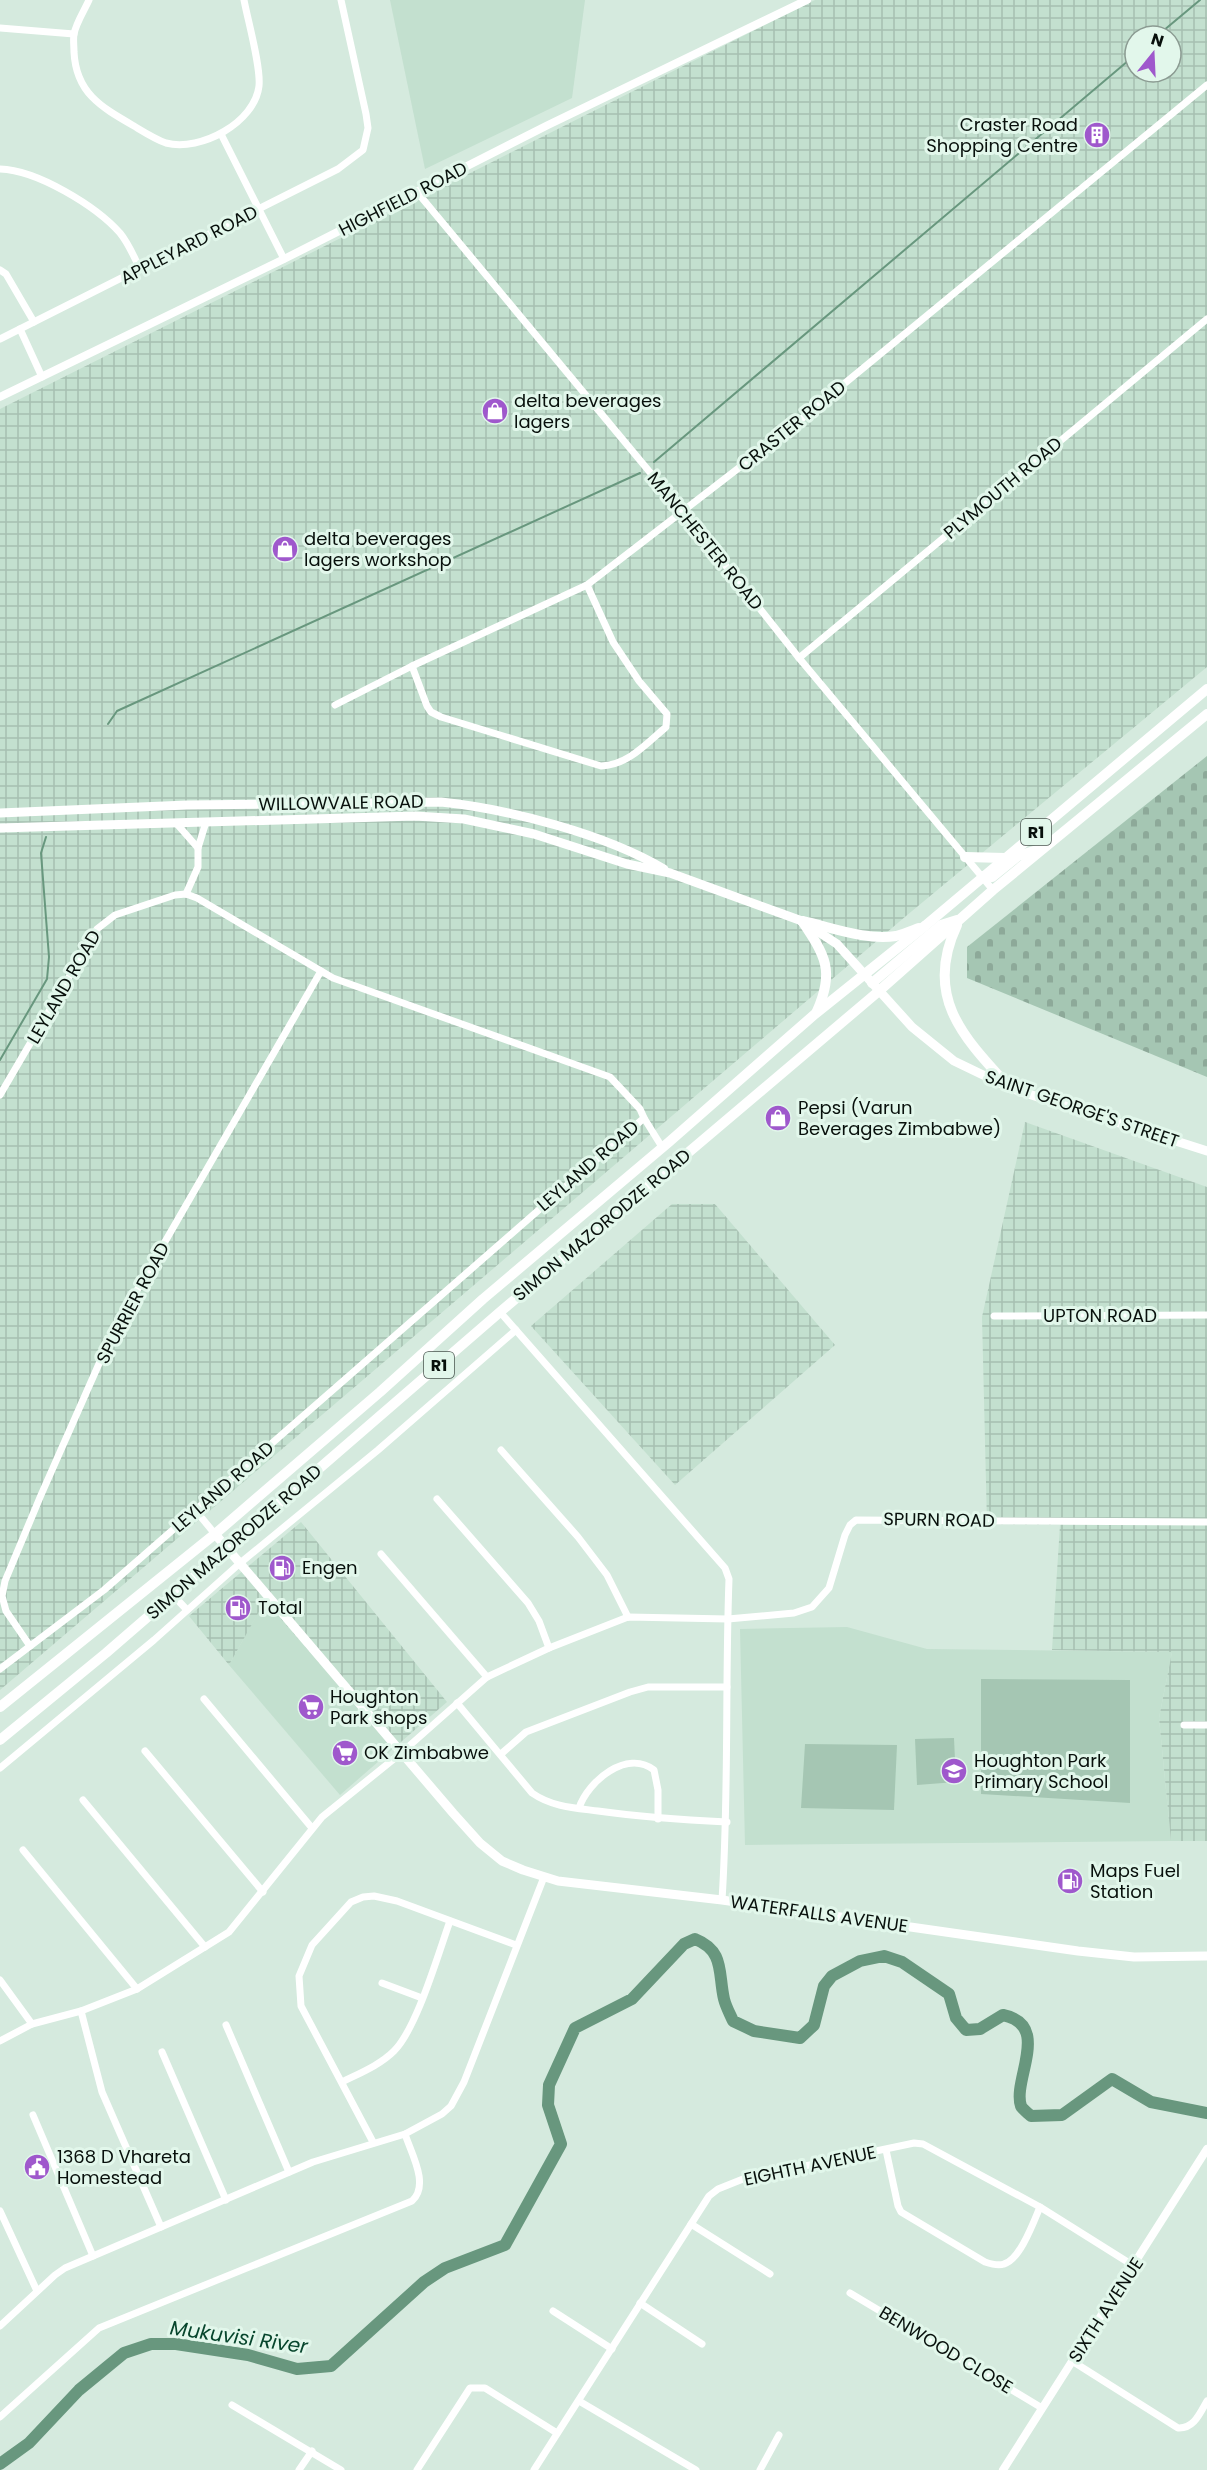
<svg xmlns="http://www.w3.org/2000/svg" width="1207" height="2470" font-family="Poppins,sans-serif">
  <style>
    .built { fill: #c3e0cf }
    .industrial { fill: url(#industrial-grid); fill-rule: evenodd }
    .cemetery { fill: url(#cemetery-stones) }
    .park { fill: #a5c6b3 }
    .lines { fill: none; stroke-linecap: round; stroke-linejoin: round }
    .stream { stroke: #68977e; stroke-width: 2 }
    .river { stroke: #68977e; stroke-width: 12 }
    .minor { stroke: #fff; stroke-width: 7 }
    .tertiary { stroke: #fff; stroke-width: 8 }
    .secondary { stroke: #fff; stroke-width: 9 }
    .trunk { stroke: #fff; stroke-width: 10 }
    .labels { text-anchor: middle; stroke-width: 6; stroke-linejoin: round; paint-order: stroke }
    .shield { fill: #e2f7eb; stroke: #49554f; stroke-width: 1.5 }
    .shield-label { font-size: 16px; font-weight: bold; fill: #08100c }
    .poi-label { font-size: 18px; fill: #08100c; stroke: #e2f7eb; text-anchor: start }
    .street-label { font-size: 18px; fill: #08100c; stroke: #e2f7eb }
    .water-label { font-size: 20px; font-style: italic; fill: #07462d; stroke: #e2f7eb }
  </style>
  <defs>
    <pattern id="industrial-grid" width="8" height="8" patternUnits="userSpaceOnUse" patternTransform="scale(1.5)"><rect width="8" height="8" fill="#c3e0cf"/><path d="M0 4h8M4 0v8" fill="none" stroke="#a6bfb1"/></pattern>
    <pattern id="cemetery-stones" width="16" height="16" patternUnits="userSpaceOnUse" patternTransform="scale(1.5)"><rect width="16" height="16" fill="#a5c6b3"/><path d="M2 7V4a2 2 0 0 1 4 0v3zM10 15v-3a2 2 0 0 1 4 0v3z" fill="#8da999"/></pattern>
  </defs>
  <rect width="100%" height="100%" fill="#d5eade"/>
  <!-- built -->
  <g class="built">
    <path d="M390,0H585L572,98L425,169Z"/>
    <path d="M265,1600L394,1748L340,1795L229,1665Z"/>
    <path d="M847,1627L927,1649L1172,1652L1159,1718L1171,1841L745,1845L740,1629Z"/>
  </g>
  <!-- industrial -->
  <g class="industrial">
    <path d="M815,0H1207V667L906,916L0,1690V409ZM1135,36H1171V72H1135Z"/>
    <path d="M1025,1122L1207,1187V1841H1171L1159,1718L1172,1652L1052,1650L1060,1525L987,1524L982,1317Z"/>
    <path d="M672,1204H715L835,1345L675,1485L531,1326Z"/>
    <path d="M301,1522L447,1702L394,1748L265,1601L229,1665L189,1616Z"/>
  </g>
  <!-- cemetery -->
  <path class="cemetery" d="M1207,756V1077L967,978V947Z"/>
  <!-- park -->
  <g class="park">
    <path d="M981,1679L1130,1680V1803L981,1794Z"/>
    <path d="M954,1738L956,1782L917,1785L915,1739Z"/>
    <path d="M805,1744L897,1745L894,1810L801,1808Z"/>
  </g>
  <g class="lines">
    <!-- stream -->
    <g class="stream">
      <path d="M1157,36L1200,0"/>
      <path d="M654,462L1135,55"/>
      <path d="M108,724L117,711L640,473"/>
      <path d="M0,1060L47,979L49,957L41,853L46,837"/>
    </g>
    <!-- river -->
    <path class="river" d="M0,2464L29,2443L79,2390L124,2353L151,2344H176L248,2355L297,2369L331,2366L424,2282L445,2268L505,2245L561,2144L548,2105L549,2085L575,2028L632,1999L684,1944L695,1939C725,1951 718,1973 724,1999C726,2007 730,2014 733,2021L754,2031L800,2038L814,2025L824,1986L832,1976L860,1961L884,1956L902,1962L949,1994L956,2018L966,2030L980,2029L1003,2015C1052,2025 1012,2080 1021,2106C1023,2110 1028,2113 1031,2116L1062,2115L1112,2079L1151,2102L1207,2113"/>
    <!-- minor -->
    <g class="minor">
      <path d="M89,0C84,11 76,23 74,34C73,39 74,46 74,52C76,93 101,107 134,126C144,132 155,139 166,143C201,152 255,122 259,86C261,67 248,21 244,0"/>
      <path d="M0,28L74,34"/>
      <path d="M221,134L284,259"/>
      <path d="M0,169C37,170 96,206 120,233C129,244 134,257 140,269"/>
      <path d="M417,192L683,512L799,658L993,890"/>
      <path d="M0,270L6,274L34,322"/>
      <path d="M20,329L42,377"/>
      <path d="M0,339L338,169L363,150L368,128L366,114L341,0"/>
      <path d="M799,658L1207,319"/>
      <path d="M412,666L427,706L431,712L441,717L601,766C628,765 646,744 666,727L667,714L639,681L613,642L587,585"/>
      <path d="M335,705L412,666L587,585L788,430L1207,85"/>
      <path d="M176,823L198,848V867L186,894"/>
      <path d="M198,848L206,822"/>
      <path d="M0,1095L97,929L115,915L175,895L186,894L197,898L333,978L610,1077L640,1109L644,1118L104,1590L0,1669"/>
      <path d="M644,1118L662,1147"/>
      <path d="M500,1312L725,1568L729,1579C725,1686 729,1793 722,1900"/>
      <path d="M994,1316L1207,1315"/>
      <path d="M501,1450L578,1537L607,1575L628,1617"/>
      <path d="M437,1499L528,1603L539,1621L549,1648"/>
      <path d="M196,1511L215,1534"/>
      <path d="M381,1554L487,1677"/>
      <path d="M173,1595L187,1610"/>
      <path d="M30,1646L6,1611L2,1596L5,1581L41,1495L113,1332L321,971"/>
      <path d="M204,1699L312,1828"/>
      <path d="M457,1703L532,1793C552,1807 575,1808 598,1811C641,1817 684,1820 727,1822"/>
      <path d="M1184,1725H1207"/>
      <path d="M145,1751L263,1892"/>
      <path d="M501,1754L526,1732L630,1692L648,1687H727"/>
      <path d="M0,1768L154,1640L239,1564L378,1450L516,1330"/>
      <path d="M83,1800L205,1947"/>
      <path d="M579,1808C588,1781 627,1749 654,1770L658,1790V1819"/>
      <path d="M23,1850L137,1989"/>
      <path d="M0,1980L32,2024"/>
      <path d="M382,1983L422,1998"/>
      <path d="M81,2011L102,2092L161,2227"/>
      <path d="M226,2025L289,2172"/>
      <path d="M0,2041L32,2024L81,2011L137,1989L229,1932L322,1817L400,1754L487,1677L549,1648L628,1617L728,1619L794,1613L812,1607L829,1588L845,1535L850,1525L856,1520L1207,1522"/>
      <path d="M162,2052L226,2200"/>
      <path d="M342,2082C360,2073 380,2065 394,2051C417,2028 438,1954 450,1921"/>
      <path d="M33,2115L93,2256"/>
      <path d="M373,2142L301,2006L299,1976L312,1945L351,1902L363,1897L374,1896L397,1901L516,1945"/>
      <path d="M886,2150L898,2206L901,2212L985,2262C991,2264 998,2266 1004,2264C1020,2260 1034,2221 1040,2207"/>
      <path d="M0,2211L37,2291"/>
      <path d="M691,2224L770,2274"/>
      <path d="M850,2293L1042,2408"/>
      <path d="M640,2303L702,2344"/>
      <path d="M553,2311L612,2349"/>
      <path d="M0,2326L55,2275L65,2268L313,2162L405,2134L442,2114L451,2106L464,2082L544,1877"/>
      <path d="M1072,2361L1178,2428C1194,2429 1200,2413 1207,2401"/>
      <path d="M579,2401L696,2470"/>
      <path d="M232,2405L341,2470"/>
      <path d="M0,2417L99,2328L412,2201C430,2185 411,2153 405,2134"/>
      <path d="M299,2470L312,2451"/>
      <path d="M417,2470L470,2388H485L557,2433"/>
      <path d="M534,2470L709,2196L718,2189L743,2179L914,2143L923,2144L1040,2207L1134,2266"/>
      <path d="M760,2470L779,2435"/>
    </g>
    <!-- tertiary -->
    <g class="tertiary">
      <path d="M0,397L284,259L548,125L807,0"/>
      <path d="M1003,2470L1207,2149"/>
    </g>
    <!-- secondary -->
    <g class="secondary">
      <path d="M0,813L187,805L441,802C509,809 605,834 664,869"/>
      <path d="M0,828L415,816L464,819L534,834L627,864L670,873L802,921L837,944L912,1027L954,1061L1010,1088L1207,1151"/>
      <path d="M215,1534L453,1813L480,1843L502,1861L523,1870L558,1881L722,1900L1078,1951L1134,1957L1207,1956"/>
    </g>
    <!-- trunk -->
    <g class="trunk">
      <path d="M965,857L1005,858"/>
      <path d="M982,876L992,877L1018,856L1037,850"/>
      <path d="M802,921C831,927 866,941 896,936C904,934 911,931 919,928"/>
      <path d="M802,921C825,955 835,971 817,1011"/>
      <path d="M957,925C923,997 964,1038 1010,1088"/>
      <path d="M872,983L941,925L957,920"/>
      <path d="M0,1707L215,1534L380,1392L483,1299L669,1142L815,1014L926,925L1207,689"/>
      <path d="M0,1740L106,1653L500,1312L879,991L993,890L1207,714"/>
    </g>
  </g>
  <!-- icons -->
  <defs>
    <symbol id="building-disc" viewBox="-11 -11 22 22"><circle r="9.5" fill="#9f58cc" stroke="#e2f7eb"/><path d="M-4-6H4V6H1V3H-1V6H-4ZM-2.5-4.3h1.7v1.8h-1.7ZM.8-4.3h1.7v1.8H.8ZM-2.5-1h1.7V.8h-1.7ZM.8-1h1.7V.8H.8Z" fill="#fff"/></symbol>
    <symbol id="shop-disc" viewBox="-11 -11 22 22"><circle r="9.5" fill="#9f58cc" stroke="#e2f7eb"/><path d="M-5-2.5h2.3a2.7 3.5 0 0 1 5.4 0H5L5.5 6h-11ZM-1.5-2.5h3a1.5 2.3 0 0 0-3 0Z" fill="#fff"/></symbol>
    <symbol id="fuel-disc" viewBox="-11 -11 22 22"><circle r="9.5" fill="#9f58cc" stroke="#e2f7eb"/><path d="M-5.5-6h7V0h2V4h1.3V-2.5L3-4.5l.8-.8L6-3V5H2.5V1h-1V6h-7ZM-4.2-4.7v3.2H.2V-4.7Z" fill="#fff"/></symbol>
    <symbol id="supermarket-disc" viewBox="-11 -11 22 22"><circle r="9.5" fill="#9f58cc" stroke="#e2f7eb"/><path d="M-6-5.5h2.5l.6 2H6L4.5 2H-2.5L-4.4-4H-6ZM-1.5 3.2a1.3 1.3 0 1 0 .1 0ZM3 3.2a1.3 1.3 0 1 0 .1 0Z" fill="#fff"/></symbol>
    <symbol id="school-disc" viewBox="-11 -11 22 22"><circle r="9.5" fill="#9f58cc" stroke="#e2f7eb"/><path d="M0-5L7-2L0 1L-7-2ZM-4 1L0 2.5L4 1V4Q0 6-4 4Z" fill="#fff"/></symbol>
    <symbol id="civic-disc" viewBox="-11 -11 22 22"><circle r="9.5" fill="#9f58cc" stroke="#e2f7eb"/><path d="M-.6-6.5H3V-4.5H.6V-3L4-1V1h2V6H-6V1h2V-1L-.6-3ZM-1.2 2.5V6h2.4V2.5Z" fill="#fff"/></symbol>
  </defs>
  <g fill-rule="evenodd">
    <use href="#building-disc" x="1082" y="120" width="30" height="30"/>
    <use href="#shop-disc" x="480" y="396" width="30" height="30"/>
    <use href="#shop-disc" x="270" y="534" width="30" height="30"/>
    <use href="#shop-disc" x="763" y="1103" width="30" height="30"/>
    <use href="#fuel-disc" x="267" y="1553" width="30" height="30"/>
    <use href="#fuel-disc" x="223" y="1593" width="30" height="30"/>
    <use href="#supermarket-disc" x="296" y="1692" width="30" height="30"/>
    <use href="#supermarket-disc" x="330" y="1738" width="30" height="30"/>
    <use href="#school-disc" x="939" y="1756" width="30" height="30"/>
    <use href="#fuel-disc" x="1055" y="1866" width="30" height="30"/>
    <use href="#civic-disc" x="22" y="2152" width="30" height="30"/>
  </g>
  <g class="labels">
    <!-- shield labels -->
    <g class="shield">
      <rect x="1021" y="819" width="30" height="26" rx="4.5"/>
      <rect x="424" y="1352" width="30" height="26" rx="4.5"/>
    </g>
    <g class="shield-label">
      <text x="1036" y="838">R1</text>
      <text x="439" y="1371">R1</text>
    </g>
    <!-- poi labels -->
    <g class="poi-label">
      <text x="1078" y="131" text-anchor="end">Craster Road<tspan x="1078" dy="21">Shopping Centre</tspan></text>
      <text x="514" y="407">delta beverages<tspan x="514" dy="21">lagers</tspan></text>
      <text x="304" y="545">delta beverages<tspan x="304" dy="21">lagers workshop</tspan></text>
      <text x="798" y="1114">Pepsi (Varun<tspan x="798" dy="21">Beverages Zimbabwe)</tspan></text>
      <text x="302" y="1574">Engen</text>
      <text x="258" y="1614">Total</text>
      <text x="330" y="1703">Houghton<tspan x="330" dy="21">Park shops</tspan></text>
      <text x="364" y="1759">OK Zimbabwe</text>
      <text x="974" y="1767">Houghton Park<tspan x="974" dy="21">Primary School</tspan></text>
      <text x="1090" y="1877">Maps Fuel<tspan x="1090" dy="21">Station</tspan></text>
      <text x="57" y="2163">1368 D Vhareta<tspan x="57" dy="21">Homestead</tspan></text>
    </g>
    <!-- street labels -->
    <g class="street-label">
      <text transform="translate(403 199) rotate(-27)" y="6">HIGHFIELD ROAD</text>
      <text transform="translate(189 245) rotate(-27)" y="6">APPLEYARD ROAD</text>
      <text transform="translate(792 426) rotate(-39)" y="6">CRASTER ROAD</text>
      <text transform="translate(1003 488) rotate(-40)" y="6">PLYMOUTH ROAD</text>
      <text transform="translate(705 541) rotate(51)" y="6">MANCHESTER ROAD</text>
      <text transform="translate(341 803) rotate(-1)" y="6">WILLOWVALE ROAD</text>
      <text transform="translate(64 987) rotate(-60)" y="6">LEYLAND ROAD</text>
      <text transform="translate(1082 1109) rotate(19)" y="6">SAINT GEORGE'S STREET</text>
      <text transform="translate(588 1166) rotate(-41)" y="6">LEYLAND ROAD</text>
      <text transform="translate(602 1225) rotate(-40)" y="6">SIMON MAZORODZE ROAD</text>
      <text transform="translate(133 1303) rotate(-62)" y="6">SPURRIER ROAD</text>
      <text x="1100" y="1322">UPTON ROAD</text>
      <text transform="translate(223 1487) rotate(-41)" y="6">LEYLAND ROAD</text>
      <text transform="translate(939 1520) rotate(1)" y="6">SPURN ROAD</text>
      <text transform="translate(234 1542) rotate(-41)" y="6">SIMON MAZORODZE ROAD</text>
      <text transform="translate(819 1914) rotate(8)" y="6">WATERFALLS AVENUE</text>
      <text transform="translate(810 2166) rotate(-12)" y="6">EIGHTH AVENUE</text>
      <text transform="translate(1106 2310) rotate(-57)" y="6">SIXTH AVENUE</text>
      <text transform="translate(946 2350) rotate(31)" y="6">BENWOOD CLOSE</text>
    </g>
    <!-- water labels -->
    <g class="water-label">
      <text transform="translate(239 2337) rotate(8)" y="7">Mukuvisi River</text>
    </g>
  </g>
  <!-- north arrow -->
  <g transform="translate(1153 54) rotate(18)"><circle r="28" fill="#e2f7eb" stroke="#8b9b92" stroke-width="1.5"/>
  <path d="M0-4.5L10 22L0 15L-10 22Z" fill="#9f58cc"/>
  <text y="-9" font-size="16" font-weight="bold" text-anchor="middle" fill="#08100c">N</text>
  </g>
</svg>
